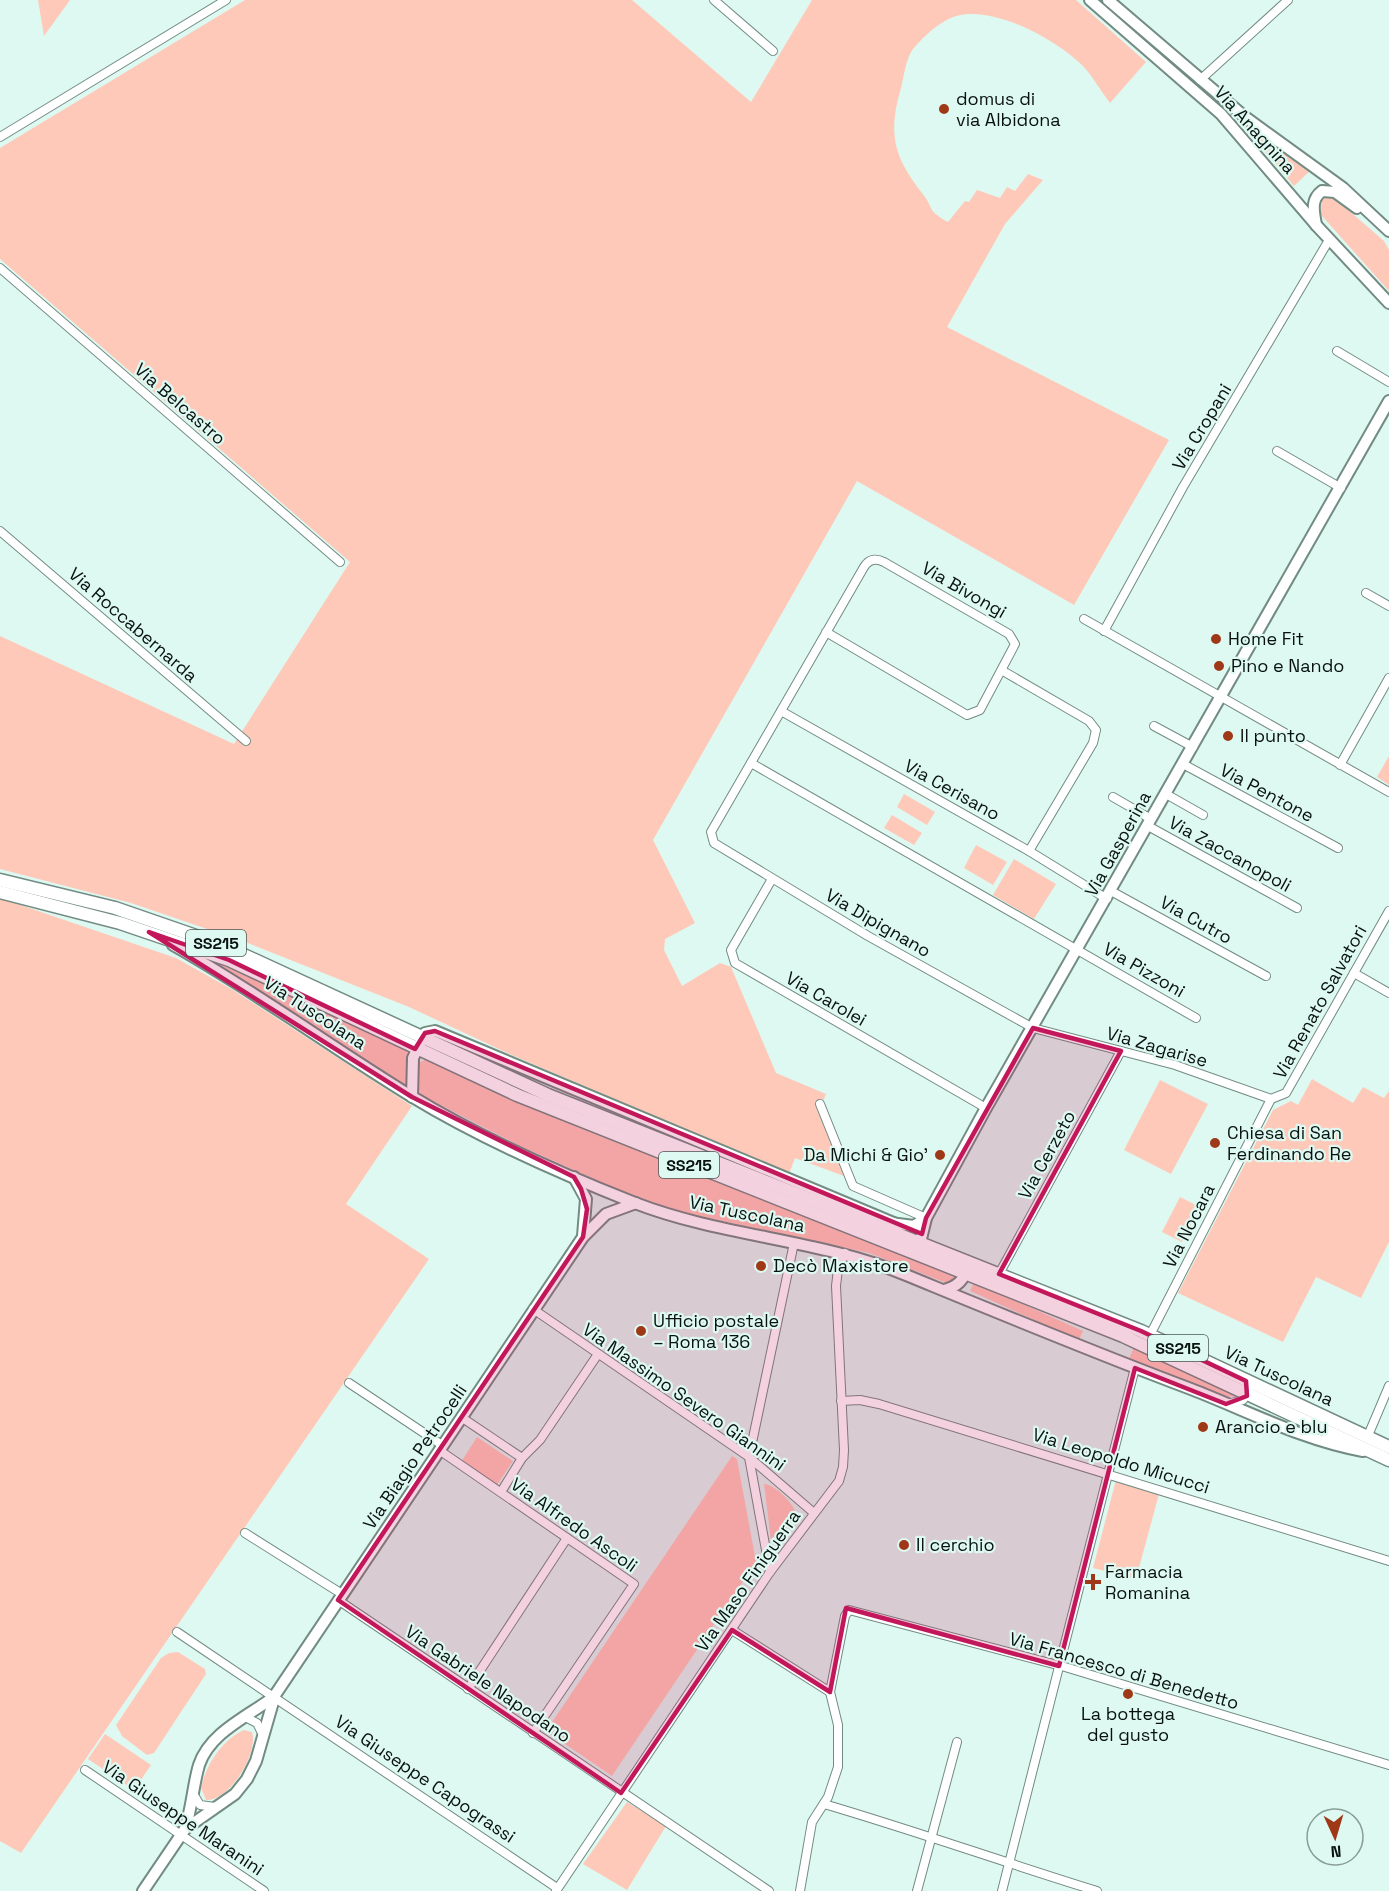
<svg xmlns="http://www.w3.org/2000/svg" width="1389" height="1891" font-family="'Space Grotesk',sans-serif">
  <style>
    .green { fill: #ffc9b9 }
    .lines { fill: none; stroke-linecap: round; stroke-linejoin: round }
    .street-casing { stroke: #728b83; stroke-width: 10 }
    .secondary-casing { stroke: #728b83; stroke-width: 14 }
    .primary-casing { stroke: #728b83; stroke-width: 15 }
    .street { stroke: #fff; stroke-width: 8 }
    .secondary { stroke: #fff; stroke-width: 10 }
    .primary { stroke: #fff; stroke-width: 12 }
    .marked { fill: #c2185b; fill-opacity: 0.2; stroke: #c2185b; stroke-width: 4.5; stroke-linejoin: round }
    .poi-dot { fill: #9f3817; stroke: #def9f1; stroke-width: 2 }
    .labels { text-anchor: middle; stroke-width: 4.5; stroke-linejoin: round; paint-order: stroke }
    .shield { fill: #def9f1; stroke: #495753; stroke-width: 1.5 }
    .shield-label { font-size: 16px; font-weight: bold; fill: #09120f }
    .poi-label { font-size: 18px; fill: #09120f; stroke: #def9f1; text-anchor: start }
    .street-label { font-size: 18px; fill: #09120f; stroke: #def9f1 }
  </style>
  <rect width="100%" height="100%" fill="#def9f1"/>
  <!-- green -->
  <g class="green">
    <path d="M38,0H70L44,36Z"/>
    <path d="M245,0H632L751,102L812,0H1076L1146,62L1110,103C1101,91 1093,77 1083,66C1057,40 994,5 956,16C940,21 924,36 913,49C906,58 904,76 901,88C888,133 893,156 922,193C935,209 925,209 948,222L965,201L969,202L977,190L1000,198L1007,187L1015,191L1028,174L1043,180L1005,224L947,327L1169,440L1074,605L857,481L653,840L695,923L665,939L664,950L682,986L720,963L731,967L776,1073L826,1094L819,1111L844,1176L795,1158L789,1174L514,1056L409,1007L248,943L131,903L0,869V636L234,744L350,562L0,259V148Z"/>
    <path d="M1230,110L1311,170L1294,186Z"/>
    <path d="M1323,196H1332L1384,241L1389,250V291L1322,216L1320,211Z"/>
    <path d="M1389,756V785L1377,777Z"/>
    <path d="M904,794L935,812L927,825L897,807Z"/>
    <path d="M892,815L922,833L914,845L884,828Z"/>
    <path d="M976,845L1007,862L993,885L964,868Z"/>
    <path d="M1014,859L1056,884L1034,919L993,895Z"/>
    <path d="M0,898L176,958L233,990L412,1106L346,1204L429,1259L21,1853L0,1841Z"/>
    <path d="M216,962L407,1050L406,1086L217,966Z"/>
    <path d="M427,1059L713,1180L957,1275L950,1282H944L869,1253L670,1210L639,1199L520,1146L421,1095L416,1081L418,1063Z"/>
    <path d="M1312,1079L1353,1103L1363,1087L1384,1098L1389,1091V1242L1361,1298L1316,1277L1283,1342L1178,1293L1273,1110L1291,1101L1298,1105Z"/>
    <path d="M1160,1080L1208,1104L1171,1174L1124,1150Z"/>
    <path d="M1180,1197L1200,1207L1182,1242L1162,1232Z"/>
    <path d="M974,1282L1083,1331L1079,1340L970,1291Z"/>
    <path d="M1134,1347L1240,1396L1227,1397L1137,1363L1129,1359Z"/>
    <path d="M477,1437L513,1461L497,1485L461,1462Z"/>
    <path d="M732,1456L737,1459L756,1562L612,1776L546,1731Z"/>
    <path d="M1116,1480L1159,1494L1136,1579L1093,1568Z"/>
    <path d="M764,1484C776,1485 792,1502 796,1513L779,1545L771,1541Z"/>
    <path d="M178,1652L205,1669L206,1674L154,1753L147,1755L122,1736L116,1725L161,1658L169,1653Z"/>
    <path d="M244,1730L252,1732C259,1753 229,1802 206,1800L201,1788C206,1764 222,1740 244,1730Z"/>
    <path d="M105,1734L151,1765L134,1790L88,1759Z"/>
    <path d="M627,1802L666,1826L627,1890L583,1864Z"/>
  </g>
  <g class="lines">
    <defs>
      <g id="street">
        <path d="M714,0L773,51"/>
        <path d="M1200,80L1288,0"/>
        <path d="M0,137L226,0"/>
        <path d="M0,268L340,562"/>
        <path d="M1337,351L1389,382"/>
        <path d="M1277,451L1341,488"/>
        <path d="M0,531L246,741"/>
        <path d="M1366,593L1389,606"/>
        <path d="M1084,619L1389,792"/>
        <path d="M1104,631L1183,487L1329,240"/>
        <path d="M826,632L967,715L980,710L1015,644L1009,634L884,562C876,558 869,559 864,567L711,832L714,843L868,936L1033,1028L1175,1065L1271,1099"/>
        <path d="M1003,671L1089,721L1096,730L1093,743L1029,851"/>
        <path d="M781,711L1029,851L1107,899"/>
        <path d="M1154,726L1193,747"/>
        <path d="M751,763L1196,1018"/>
        <path d="M1183,764L1338,848"/>
        <path d="M1340,765L1389,678"/>
        <path d="M1166,794L1203,815"/>
        <path d="M1113,797L1151,819"/>
        <path d="M1148,826L1297,908"/>
        <path d="M772,879L731,950L735,963L986,1108"/>
        <path d="M1111,891L1266,976"/>
        <path d="M1354,973L1389,993"/>
        <path d="M1271,1099L1286,1093L1389,911"/>
        <path d="M820,1104L853,1186L926,1218"/>
        <path d="M999,1274L1121,1051"/>
        <path d="M533,1309L749,1457L814,1513"/>
        <path d="M1150,1335L1271,1099"/>
        <path d="M349,1383L442,1445"/>
        <path d="M841,1401L860,1400L879,1404L1389,1561"/>
        <path d="M1227,1404L1243,1400L1248,1391"/>
        <path d="M461,1417L522,1458L501,1492"/>
        <path d="M1367,1438L1389,1386"/>
        <path d="M439,1450L634,1584L533,1733"/>
        <path d="M522,1458L540,1440L598,1354"/>
        <path d="M245,1533L342,1594"/>
        <path d="M770,1572L749,1457L794,1243"/>
        <path d="M338,1600L769,1891"/>
        <path d="M732,1630L830,1692"/>
        <path d="M177,1632L557,1888"/>
        <path d="M468,1689L567,1538"/>
        <path d="M245,1717L257,1723L263,1735"/>
        <path d="M85,1770L264,1891"/>
        <path d="M194,1795L200,1805L215,1807"/>
        <path d="M824,1804C916,1831 1006,1863 1097,1891"/>
        <path d="M556,1891L770,1572L839,1481L843,1467L844,1450L836,1286L838,1269L845,1253"/>
        <path d="M800,1891L812,1822L828,1797L838,1767V1725L830,1692L845,1616L849,1610L1065,1667L1389,1765"/>
        <path d="M917,1891L957,1742"/>
        <path d="M1002,1891L1135,1368"/>
      </g>
      <g id="secondary">
        <path d="M1090,0L1221,114L1317,226L1389,303"/>
        <path d="M1108,0L1245,117L1343,188L1389,231"/>
        <path d="M1316,225C1314,212 1310,200 1322,191L1335,192L1357,208"/>
        <path d="M173,945C255,991 331,1047 411,1096C480,1138 559,1173 635,1203C723,1237 819,1239 906,1275C1001,1314 1095,1353 1191,1389C1248,1411 1302,1440 1363,1451"/>
        <path d="M412,1097L413,1058L425,1033L435,1031L896,1224"/>
        <path d="M574,1177L586,1199L583,1236"/>
        <path d="M890,1223L914,1226L926,1218"/>
        <path d="M920,1243L926,1218L986,1108L1389,401"/>
        <path d="M944,1290C956,1287 966,1280 966,1266"/>
        <path d="M185,1829C192,1808 193,1785 199,1765C210,1732 249,1716 275,1696"/>
        <path d="M143,1891L185,1829L235,1794L247,1779L256,1761L275,1695L583,1237L606,1214L636,1203"/>
      </g>
      <g id="primary">
        <path d="M0,880L115,908L222,945L548,1095L1141,1331L1389,1447"/>
        <path d="M0,892L120,923L229,960L517,1095L1123,1336L1389,1460"/>
      </g>
    </defs>
    <!-- street casing -->
    <use href="#street" class="street-casing"/>
    <!-- secondary casing -->
    <use href="#secondary" class="secondary-casing"/>
    <!-- primary casing -->
    <use href="#primary" class="primary-casing"/>
    <!-- street -->
    <use href="#street" class="street"/>
    <!-- secondary -->
    <use href="#secondary" class="secondary"/>
    <!-- primary -->
    <use href="#primary" class="primary"/>
  </g>
  <!-- marked area -->
  <path class="marked" d="M149,932L229,960L415,1049L425,1033L435,1031L922,1234L926,1218L1033,1028L1121,1051L999,1274L1141,1331L1246,1381L1247,1396L1226,1404L1135,1368L1059,1666L846,1608L830,1692L732,1630L621,1793L338,1600L583,1237L587,1209L581,1189L574,1177L412,1097Z"/>
  <!-- markers -->
  <g class="poi-dot">
    <circle cx="944" cy="109" r="6"/>
    <circle cx="1216" cy="639" r="6"/>
    <circle cx="1219" cy="666" r="6"/>
    <circle cx="1228" cy="736" r="6"/>
    <circle cx="1215" cy="1143" r="6"/>
    <circle cx="940" cy="1155" r="6"/>
    <circle cx="761" cy="1266" r="6"/>
    <circle cx="641" cy="1331" r="6"/>
    <circle cx="1203" cy="1427" r="6"/>
    <circle cx="904" cy="1545" r="6"/>
    <path d="M1090 1573h6v6h6v6h-6v6h-6v-6h-6v-6h6z"/>
    <circle cx="1128" cy="1694" r="6"/>
  </g>
  <g class="labels">
    <!-- shield labels -->
    <g class="shield">
      <rect x="186" y="930" width="60" height="26" rx="4.5"/>
      <rect x="659" y="1152" width="60" height="26" rx="4.5"/>
      <rect x="1148" y="1335" width="60" height="26" rx="4.5"/>
    </g>
    <g class="shield-label">
      <text x="216" y="949">SS215</text>
      <text x="689" y="1171">SS215</text>
      <text x="1178" y="1354">SS215</text>
    </g>
    <!-- poi labels -->
    <g class="poi-label">
      <text x="956" y="105">domus di<tspan x="956" dy="21">via Albidona</tspan></text>
      <text x="1228" y="645">Home Fit</text>
      <text x="1231" y="672">Pino e Nando</text>
      <text x="1240" y="742">Il punto</text>
      <text x="1227" y="1139">Chiesa di San<tspan x="1227" dy="21">Ferdinando Re</tspan></text>
      <text x="928" y="1161" text-anchor="end">Da Michi &amp; Gio'</text>
      <text x="773" y="1272">Decò Maxistore</text>
      <text x="653" y="1327">Ufficio postale<tspan x="653" dy="21">– Roma 136</tspan></text>
      <text x="1215" y="1433">Arancio e blu</text>
      <text x="916" y="1551">Il cerchio</text>
      <text x="1105" y="1578">Farmacia<tspan x="1105" dy="21">Romanina</tspan></text>
      <text x="1128" y="1720" text-anchor="middle">La bottega<tspan x="1128" dy="21">del gusto</tspan></text>
    </g>
    <!-- street labels -->
    <g class="street-label">
      <text transform="translate(1255 130) rotate(48)" y="6">Via Anagnina</text>
      <text transform="translate(180 404) rotate(41)" y="6">Via Belcastro</text>
      <text transform="translate(1202 427) rotate(-59)" y="6">Via Cropani</text>
      <text transform="translate(964 590) rotate(30)" y="6">Via Bivongi</text>
      <text transform="translate(133 625) rotate(41)" y="6">Via Roccabernarda</text>
      <text transform="translate(952 790) rotate(29)" y="6">Via Cerisano</text>
      <text transform="translate(1267 793) rotate(28)" y="6">Via Pentone</text>
      <text transform="translate(1118 844) rotate(-61)" y="6">Via Gasperina</text>
      <text transform="translate(1230 854) rotate(29)" y="6">Via Zaccanopoli</text>
      <text transform="translate(1196 920) rotate(29)" y="6">Via Cutro</text>
      <text transform="translate(878 923) rotate(30)" y="6">Via Dipignano</text>
      <text transform="translate(1144 970) rotate(30)" y="6">Via Pizzoni</text>
      <text transform="translate(826 999) rotate(30)" y="6">Via Carolei</text>
      <text transform="translate(1320 1002) rotate(-61)" y="6">Via Renato Salvatori</text>
      <text transform="translate(315 1013) rotate(33)" y="6">Via Tuscolana</text>
      <text transform="translate(1157 1047) rotate(16)" y="6">Via Zagarise</text>
      <text transform="translate(1047 1155) rotate(-61)" y="6">Via Cerzeto</text>
      <text transform="translate(747 1214) rotate(12)" y="6">Via Tuscolana</text>
      <text transform="translate(1189 1226) rotate(-63)" y="6">Via Nocara</text>
      <text transform="translate(1279 1376) rotate(25)" y="6">Via Tuscolana</text>
      <text transform="translate(684 1397) rotate(35)" y="6">Via Massimo Severo Giannini</text>
      <text transform="translate(415 1457) rotate(-56)" y="6">Via Biagio Petrocelli</text>
      <text transform="translate(1121 1461) rotate(17)" y="6">Via Leopoldo Micucci</text>
      <text transform="translate(574 1525) rotate(35)" y="6">Via Alfredo Ascoli</text>
      <text transform="translate(748 1581) rotate(-55)" y="6">Via Maso Finiguerra</text>
      <text transform="translate(1124 1671) rotate(16)" y="6">Via Francesco di Benedetto</text>
      <text transform="translate(488 1684) rotate(34)" y="6">Via Gabriele Napodano</text>
      <text transform="translate(425 1779) rotate(34)" y="6">Via Giuseppe Capograssi</text>
      <text transform="translate(183 1818) rotate(34)" y="6">Via Giuseppe Maranini</text>
    </g>
  </g>
  <!-- north arrow -->
  <g transform="translate(1335 1837) rotate(176)"><circle r="28" fill="#def9f1" stroke="#899d97" stroke-width="1.5"/>
  <path d="M0-4.5L10 22L0 15L-10 22Z" fill="#9f3817"/>
  <text y="-9" font-size="16" font-weight="bold" text-anchor="middle" fill="#09120f">N</text>
  </g>
</svg>
